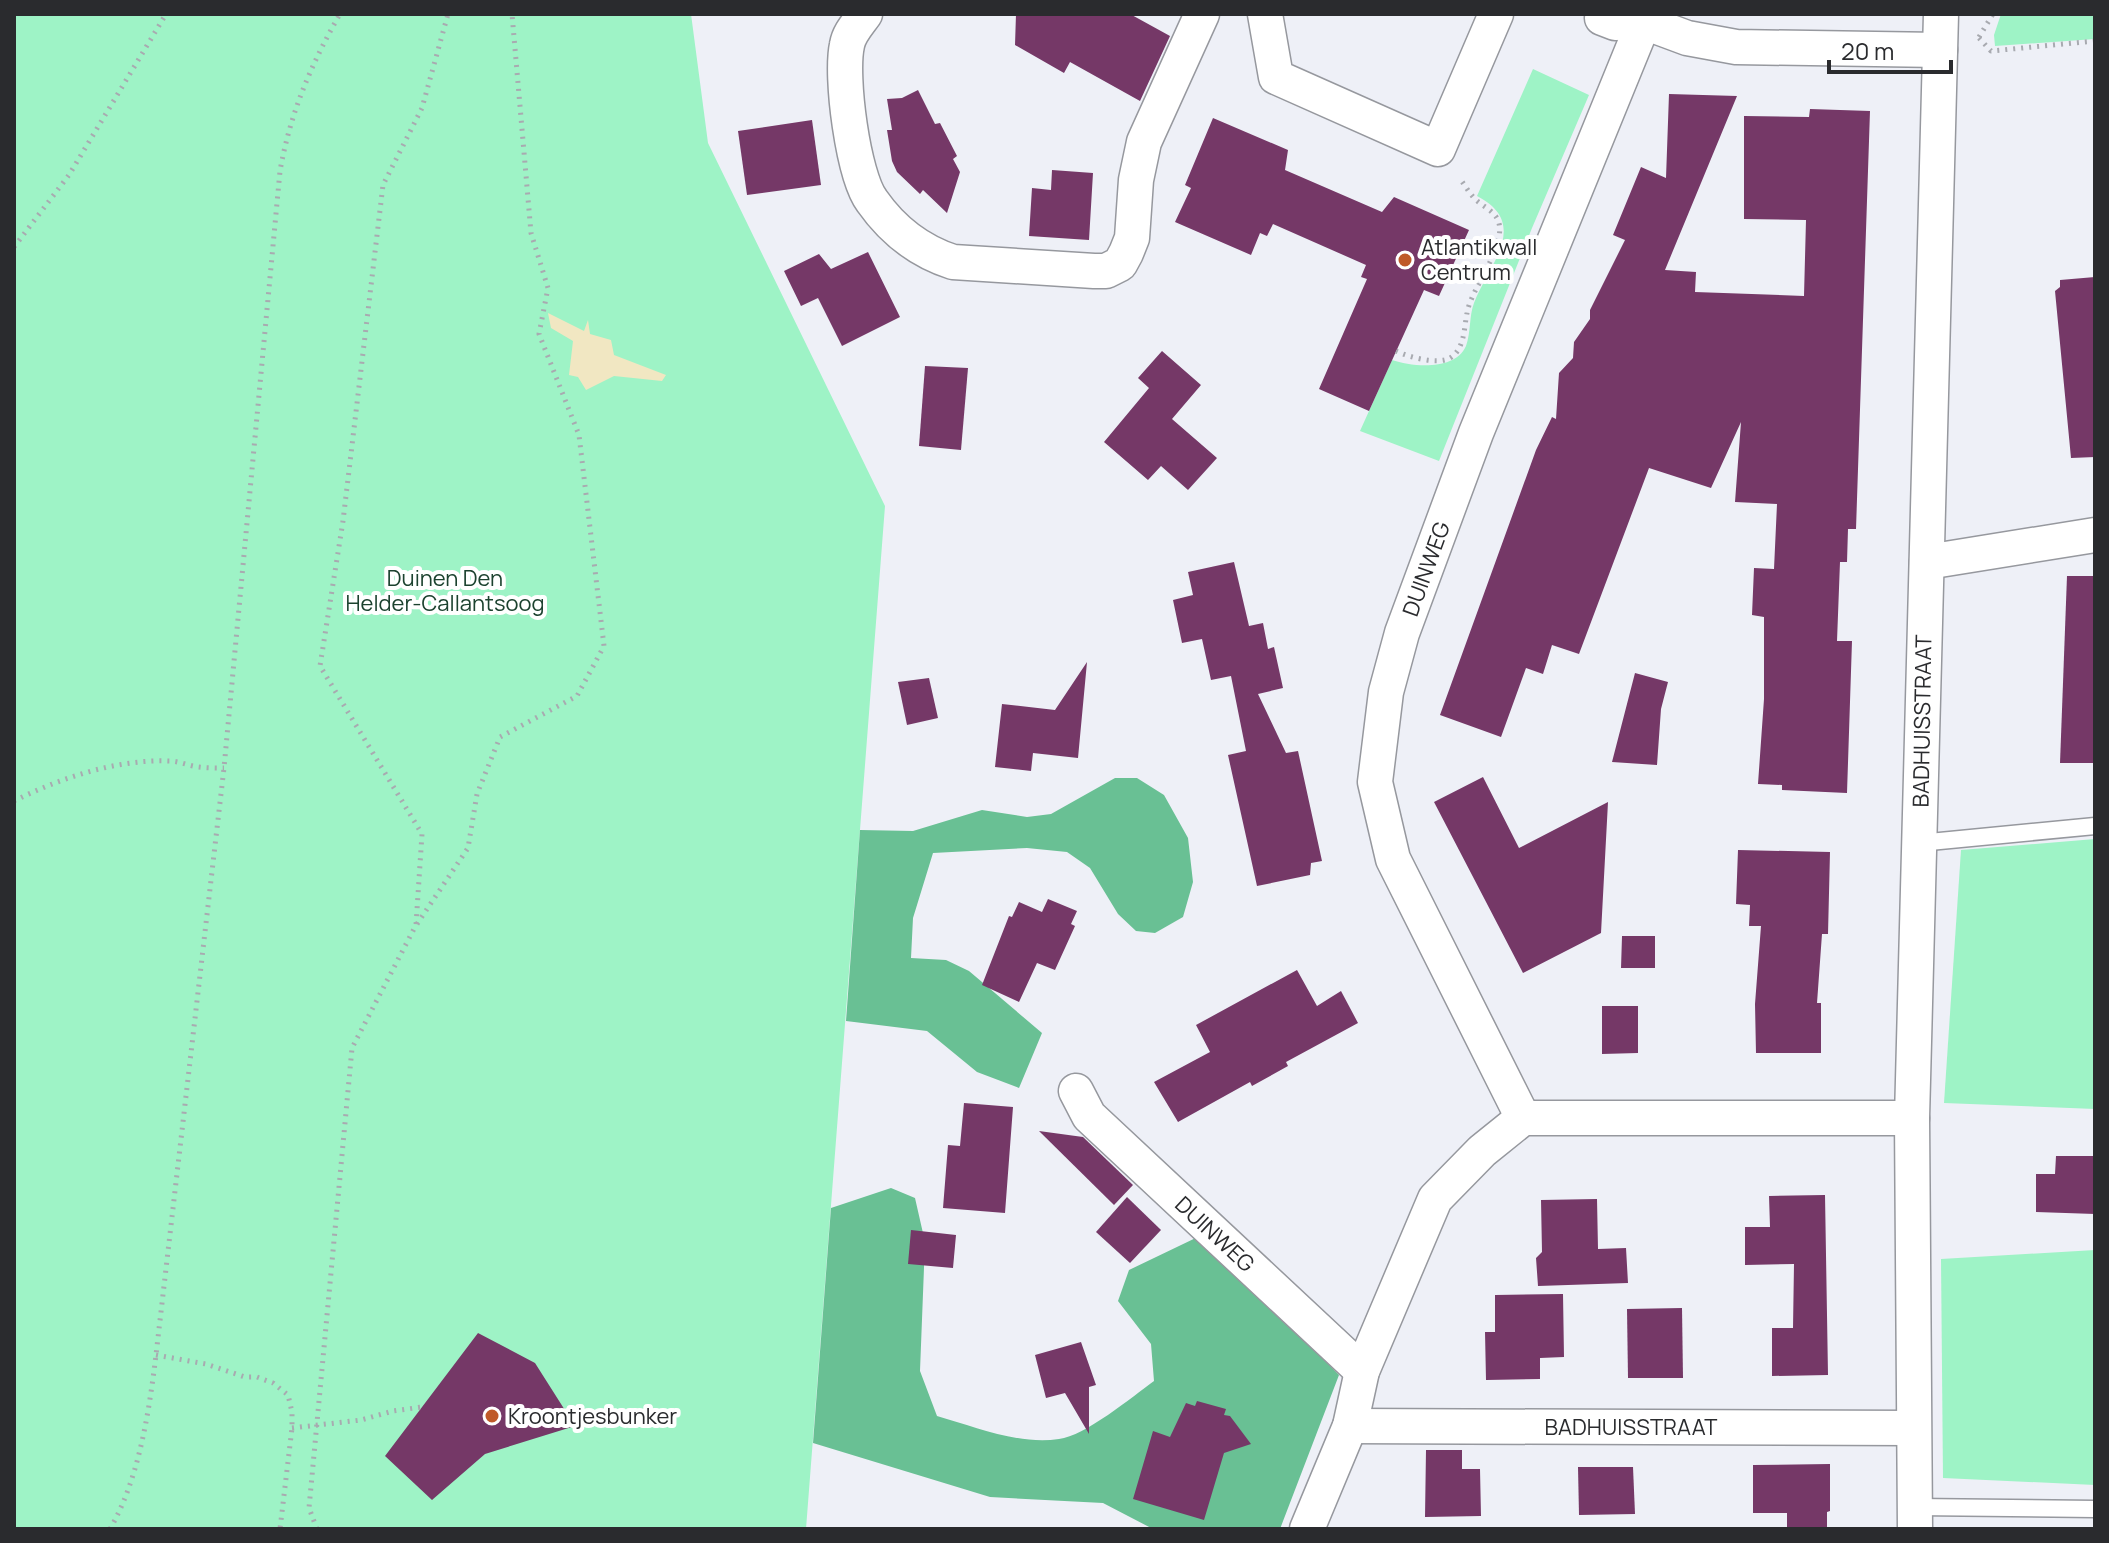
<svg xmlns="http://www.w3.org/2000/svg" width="2109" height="1543" font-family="Manrope,sans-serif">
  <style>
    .green { fill: #9ef3c6 }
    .forest { fill: #69c094 }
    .sand { fill: #f1e7c2 }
    .building { fill: #753867 }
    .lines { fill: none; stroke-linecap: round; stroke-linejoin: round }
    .service-casing { stroke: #96989e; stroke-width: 19 }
    .minor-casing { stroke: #96989e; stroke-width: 37 }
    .path { stroke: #a8aab0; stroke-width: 5; stroke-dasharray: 2 6; stroke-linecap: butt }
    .service { stroke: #fff; stroke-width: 16 }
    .minor { stroke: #fff; stroke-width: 34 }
    .poi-dot { fill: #bf5a29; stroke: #fff; stroke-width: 3 }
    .labels { text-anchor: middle; stroke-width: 8; stroke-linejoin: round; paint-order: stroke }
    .poi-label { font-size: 22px; fill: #2a2b2e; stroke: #fff; text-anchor: start }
    .street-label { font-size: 22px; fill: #2a2b2e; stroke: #fff }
    .park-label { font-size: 22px; fill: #1c422f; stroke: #fff }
  </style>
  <rect width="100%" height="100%" fill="#eef0f7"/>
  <!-- green -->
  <g class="green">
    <path d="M14,14H691L708,143L885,506L806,1529H14Z"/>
    <path d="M2001,14H2095V39L1995,46L1994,35Z"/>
    <path d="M1533,69L1589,95L1532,228L1439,461L1360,431L1392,360C1413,367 1455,371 1466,346C1471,332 1469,316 1474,303C1489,264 1531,224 1477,196Z"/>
    <path d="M2095,839V1109L1944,1103L1961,850Z"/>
    <path d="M2095,1250V1485L1943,1478L1941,1259Z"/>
  </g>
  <!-- forest -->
  <g class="forest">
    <path d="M1115,778H1137L1164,795L1188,838L1193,882L1183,917L1155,933L1136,931L1118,914L1090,868L1067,852L1027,848L933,853L913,918L911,958L946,960L969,971L1042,1033L1019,1088L977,1072L927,1031L846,1021L860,830L913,831L982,810L1027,817L1051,814Z"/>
    <path d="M891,1188L915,1198L925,1242L920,1371L937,1416C976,1427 1018,1445 1059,1439C1085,1436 1132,1397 1154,1381L1151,1344L1118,1301L1129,1270L1204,1234L1339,1375L1280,1529H1153L1103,1503L990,1497L813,1443L831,1208Z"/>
  </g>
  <!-- sand -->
  <path class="sand" d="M548,313L584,331L588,320L590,334L611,340L614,355L666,375L662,381L614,376L586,390L578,377L569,375L573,341L551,328Z"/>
  <!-- building -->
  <g class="building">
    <path d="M1016,14H1130L1170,36L1140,101L1070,62L1064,73L1015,45Z"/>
    <path d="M918,90L935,124L940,123L957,156L953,159L960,172L947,213L923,190L920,194L897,172L892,161L887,130H892L887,99L902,98Z"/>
    <path d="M1669,94L1737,96L1665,270L1696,272L1695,292L1804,296L1806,220L1744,219V116L1809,117L1810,109L1870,111L1856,529H1848L1847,562H1840L1837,641H1852L1847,793L1782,790V785L1758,784L1764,699V617L1752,615L1754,568L1774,569L1777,504L1735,502L1741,422L1711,488L1649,468L1579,654L1552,645L1543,674L1526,668L1501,737L1440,715L1536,450L1552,417L1556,419L1559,373L1573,358L1574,342L1590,319V310L1625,240L1613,235L1641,167L1666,178Z"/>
    <path d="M1213,118L1288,150L1285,170L1382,212L1394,197L1469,230L1439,296L1424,290L1369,411L1319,389L1367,279L1361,277L1366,265L1273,224L1267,236L1260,233L1251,255L1175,222L1191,188L1185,185Z"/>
    <path d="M812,120L821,185L747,195L738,131Z"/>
    <path d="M1052,170L1093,173L1089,240L1029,236L1032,188L1051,190Z"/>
    <path d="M868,252L900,317L842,346L818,298L801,306L784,271L819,254L831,269Z"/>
    <path d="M2095,277V457L2071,458L2055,291L2060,287V280Z"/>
    <path d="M1162,351L1201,385L1172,419L1217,458L1188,490L1161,466L1148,480L1104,442L1149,388L1138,378Z"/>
    <path d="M925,366L968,368L961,450L919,446Z"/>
    <path d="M1234,562L1249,626L1263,623L1268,649L1274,647L1283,688L1258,694L1286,753L1298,751L1322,861L1311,863L1310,875L1257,886L1228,755L1246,751L1231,676L1211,680L1202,639L1182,643L1173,600L1193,595L1188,572Z"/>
    <path d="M2067,576H2095V763H2060Z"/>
    <path d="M1087,662L1078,758L1033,753L1031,771L995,767L1002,704L1055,710Z"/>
    <path d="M1635,673L1668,682L1661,709L1657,765L1612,762Z"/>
    <path d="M929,678L938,718L907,725L898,682Z"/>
    <path d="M1483,777L1519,848L1608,802L1601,933L1523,973L1434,802Z"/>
    <path d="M1738,850L1830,852L1828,934H1822L1817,1003H1821V1053H1756L1755,1004L1761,926H1749L1750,905L1736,904Z"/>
    <path d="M1048,899L1077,911L1071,924L1075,926L1055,970L1037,963L1019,1002L982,985L1009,916L1012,917L1019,902L1042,912Z"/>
    <path d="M1622,936H1655V968H1621Z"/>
    <path d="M1297,970L1317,1006L1341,991L1358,1023L1286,1062L1288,1066L1252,1086L1250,1082L1178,1122L1154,1082L1210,1052L1196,1025Z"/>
    <path d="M1602,1006H1638V1053L1602,1054Z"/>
    <path d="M964,1103L1013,1107L1005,1213L943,1208L948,1145L960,1146Z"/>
    <path d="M1039,1131L1083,1137L1133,1185L1114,1205Z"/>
    <path d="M2056,1156H2095V1214L2036,1212V1174H2055Z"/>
    <path d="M1825,1195L1828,1375L1772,1376V1328H1793L1794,1264L1745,1265V1227H1770L1769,1196Z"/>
    <path d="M1127,1197L1161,1230L1130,1263L1096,1232Z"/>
    <path d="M1597,1199L1598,1249L1626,1248L1628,1283L1538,1286L1536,1258L1542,1252L1541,1200Z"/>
    <path d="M911,1230L956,1235L953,1268L908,1264Z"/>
    <path d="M1563,1294L1564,1357L1540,1358V1379L1486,1380L1485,1332H1495V1295Z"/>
    <path d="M1682,1308L1683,1378H1628L1627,1309Z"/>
    <path d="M478,1333L535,1363L575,1426L485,1454L432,1500L385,1456Z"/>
    <path d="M1081,1342L1096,1385L1089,1387V1434L1065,1393L1046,1398L1035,1355Z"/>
    <path d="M1197,1401L1226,1409L1224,1415L1230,1416L1251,1444L1224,1453L1204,1520L1133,1499L1153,1431L1170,1437L1186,1403L1195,1406Z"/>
    <path d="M1426,1450H1462V1469H1480L1481,1516L1425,1517Z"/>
    <path d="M1830,1464V1511L1827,1512V1529H1787V1513H1753V1465Z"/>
    <path d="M1578,1467H1633L1635,1514L1579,1515Z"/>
  </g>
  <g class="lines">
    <defs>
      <g id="service">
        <path d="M1919,843L2095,826"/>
        <path d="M1915,1507L2095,1509"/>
      </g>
      <g id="minor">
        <path d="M865,14C858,24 849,33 847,45C840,76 853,176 872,201C893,231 919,251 953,262L1094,271H1106L1120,264L1126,253L1132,238L1136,180L1144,142L1202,14"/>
        <path d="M1265,14L1276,77L1438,149L1496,14"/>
        <path d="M1602,18L1615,23L1644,22L1687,38L1736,47L1940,50"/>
        <path d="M1927,562L2095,535"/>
        <path d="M1076,1091L1089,1116L1362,1371"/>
        <path d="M1523,1118L1393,859L1375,782L1386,692L1402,633L1476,433L1647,14"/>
        <path d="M1350,1426L1912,1428"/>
        <path d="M1307,1529L1350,1426L1362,1371L1435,1199L1482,1151L1523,1118H1912"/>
        <path d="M1915,1529L1912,1118L1941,14"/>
      </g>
    </defs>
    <!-- service casing -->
    <use href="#service" class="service-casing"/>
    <!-- minor casing -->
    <use href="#minor" class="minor-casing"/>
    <!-- path -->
    <g class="path">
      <path d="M1979,37L1993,14"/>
      <path d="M1979,38L1991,51L2095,41"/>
      <path d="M14,247L69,175L166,14"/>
      <path d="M1396,351C1408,357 1438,365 1450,358C1465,349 1464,327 1467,313C1471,288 1508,245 1498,220C1493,210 1482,206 1475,199C1469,193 1465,185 1460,179"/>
      <path d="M14,801C60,778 117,759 169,761C179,761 189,766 199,767C207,768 216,768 224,768"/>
      <path d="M417,924L468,848L477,794L500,737L577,696L604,646L579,435L539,334L548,288L531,233L512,14"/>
      <path d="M156,1355L206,1364L245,1377H257L273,1383L288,1395L292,1412V1428L280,1529"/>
      <path d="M292,1428L361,1420L393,1411L422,1407"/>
      <path d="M110,1529C139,1479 149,1412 156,1355L224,768L280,171C290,114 311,64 340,14"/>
      <path d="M317,1529L309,1508L352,1048L416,925L422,834L320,666L343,521L383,185L422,108L448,14"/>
    </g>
    <!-- service -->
    <use href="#service" class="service"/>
    <!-- minor -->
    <use href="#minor" class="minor"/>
  </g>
  <!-- markers -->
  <g class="poi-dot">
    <circle cx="1405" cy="260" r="8"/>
    <circle cx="492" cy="1416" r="8"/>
  </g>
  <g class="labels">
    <!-- poi labels -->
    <g class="poi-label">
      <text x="1421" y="255">Atlantikwall<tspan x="1421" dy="25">Centrum</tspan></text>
      <text x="508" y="1424">Kroontjesbunker</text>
    </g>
    <!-- street labels -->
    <g class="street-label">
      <text transform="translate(1426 569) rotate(-70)" y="8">DUINWEG</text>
      <text transform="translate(1922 721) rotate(-89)" y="8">BADHUISSTRAAT</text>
      <text transform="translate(1215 1234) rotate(43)" y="8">DUINWEG</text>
      <text x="1631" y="1435">BADHUISSTRAAT</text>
    </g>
    <!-- park labels -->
    <g class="park-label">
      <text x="445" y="586">Duinen Den<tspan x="445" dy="25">Helder-Callantsoog</tspan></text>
    </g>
  </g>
  <!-- border -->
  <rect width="2109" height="1543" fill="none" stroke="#2a2b2e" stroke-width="32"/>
  <!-- scale -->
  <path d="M1829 60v12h122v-12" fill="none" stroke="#2a2b2e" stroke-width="4"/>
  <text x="1841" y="60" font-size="24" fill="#2a2b2e" stroke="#ffffff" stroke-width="6" paint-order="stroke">20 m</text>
</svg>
